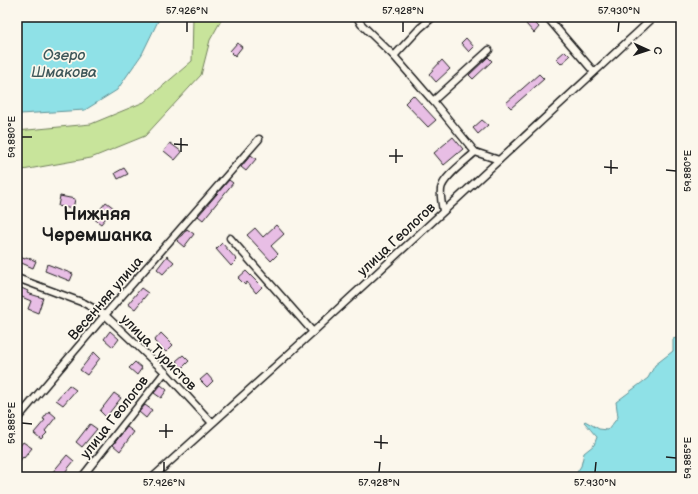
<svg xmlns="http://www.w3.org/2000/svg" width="698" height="494" font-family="'Balsamiq Sans',sans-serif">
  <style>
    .green { fill: #c8e49b; stroke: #72805c }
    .water { fill: #8fe1e7; stroke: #619296 }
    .building { fill: #e8bee5; stroke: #1c1c1c }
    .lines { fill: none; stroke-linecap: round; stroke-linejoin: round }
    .minor-casing { stroke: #1c1c1c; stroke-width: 9 }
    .minor { stroke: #fbf7ec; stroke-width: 6 }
    .ticks { fill: none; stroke: #1c1c1c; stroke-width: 1.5 }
    .labels { text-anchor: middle; stroke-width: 3.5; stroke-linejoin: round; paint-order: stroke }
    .street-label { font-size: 14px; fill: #1c1c1c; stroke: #fbf7ec }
    .water-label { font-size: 15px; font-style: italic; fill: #3e5759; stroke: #fbf7ec }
    .district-label { font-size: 18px; font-weight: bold; fill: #1c1c1c; stroke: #fbf7ec }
    .neatline { fill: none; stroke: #1c1c1c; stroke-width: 1.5 }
    .ticks-label { font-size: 10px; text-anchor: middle; fill: #1c1c1c }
  </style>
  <rect width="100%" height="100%" fill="#fbf7ec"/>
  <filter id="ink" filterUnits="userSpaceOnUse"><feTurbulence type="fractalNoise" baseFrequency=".025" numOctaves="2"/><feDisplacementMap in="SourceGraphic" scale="8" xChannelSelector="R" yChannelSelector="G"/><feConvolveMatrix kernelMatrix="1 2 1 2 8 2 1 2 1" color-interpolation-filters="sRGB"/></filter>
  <g filter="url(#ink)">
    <!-- green -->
    <path class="green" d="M193,17H223L210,40L201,75L145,136L91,158L17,171V131L91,124L144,102L192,61Z"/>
    <!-- water -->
    <g class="water">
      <path d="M17,17H160L142,54L117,90L85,110L20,114L17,113Z"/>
      <path d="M680,332L681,477H574L581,466L584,453L594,445L597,437C592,432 589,427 584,422L585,421L599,429L608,430L618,417L616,402L648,378L655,365L673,351V339L679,337Z"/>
    </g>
    <!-- building -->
    <g class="building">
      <path d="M531,19L539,27L534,33L526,24Z"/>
      <path d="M466,38L474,47L469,52L461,43Z"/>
      <path d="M237,43L242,47L235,56L230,51Z"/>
      <path d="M565,51L570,56L561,64L556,59Z"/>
      <path d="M488,57L492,61L473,79L469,75Z"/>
      <path d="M442,60L450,69L436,82L429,74Z"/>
      <path d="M539,74L544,79L511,108L506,103Z"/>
      <path d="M413,95L436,120L428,127L405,103Z"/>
      <path d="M482,120L488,125L478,134L473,128Z"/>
      <path d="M453,137L463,149L444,165L434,153Z"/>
      <path d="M170,143L182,152L175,160L164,151Z"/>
      <path d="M251,155L256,159L246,171L241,167Z"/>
      <path d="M124,168L128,174L118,179L115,173Z"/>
      <path d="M229,180L233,183L203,220L198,216Z"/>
      <path d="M60,196L75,199L73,209L58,206Z"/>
      <path d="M106,202L114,208L101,224L93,218Z"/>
      <path d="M276,225L284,234L271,246L278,254L271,261L247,235L255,228L263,237Z"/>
      <path d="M187,229L194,234L184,247L177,241Z"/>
      <path d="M222,243L237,260L231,266L216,249Z"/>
      <path d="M17,256L25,259L26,257L36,261L33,268L17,261Z"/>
      <path d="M167,256L174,262L163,274L157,269Z"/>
      <path d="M47,264L73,274L70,281L45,271Z"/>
      <path d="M246,271L262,287L256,293L247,282L245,285L238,278Z"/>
      <path d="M17,286L28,291L27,293L43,298L38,313L28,309L31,301L17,295Z"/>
      <path d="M141,288L148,293L135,309L128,304Z"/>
      <path d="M110,331L119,339L113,347L104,339Z"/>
      <path d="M161,333L173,345L166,352L154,341Z"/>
      <path d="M94,352L100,358L87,375L80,370Z"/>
      <path d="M183,355L189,361L182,368L176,361Z"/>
      <path d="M135,362L142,368L137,375L129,368Z"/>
      <path d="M207,374L213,381L207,387L200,380Z"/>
      <path d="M69,385L76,390L63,405L56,400Z"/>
      <path d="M161,385L167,390L161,398L154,393Z"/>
      <path d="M114,393L121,398L106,417L100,411Z"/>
      <path d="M145,405L152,410L146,418L139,412Z"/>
      <path d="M49,411L56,417L45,431L47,433L41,439L34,433L45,420L43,419Z"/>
      <path d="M90,424L97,429L82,447L76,442Z"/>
      <path d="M127,427L134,432L120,451L113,445Z"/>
      <path d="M23,442L32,448L24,458L23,457L17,464V450Z"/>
      <path d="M67,455L74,461L61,477H57L52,473Z"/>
    </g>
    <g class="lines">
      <defs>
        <g id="minor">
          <path d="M357,17L361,24L394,56L433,101L475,152L499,160"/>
          <path d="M547,17L594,72"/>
          <path d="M394,56L420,28L433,17"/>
          <path d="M433,101L489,50"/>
          <path d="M443,211C442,204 440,197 441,189C443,177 466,161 475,152"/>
          <path d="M230,238L313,332"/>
          <path d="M17,278L84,303L105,315L165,372L212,423"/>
          <path d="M17,419L105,315L259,139"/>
          <path d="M82,477L165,372"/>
          <path d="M153,477L313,332L654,17"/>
        </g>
      </defs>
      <!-- minor casing -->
      <use href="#minor" class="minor-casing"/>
      <!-- minor -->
      <use href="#minor" class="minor"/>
    </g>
  </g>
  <!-- ticks -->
  <path class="ticks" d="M187,32V22M403,32V22M618,32L619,22M22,137H32M174,144L188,145M181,152V138M389,156H403M396,163V149M604,167L618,168M666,170L676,171M611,174V160M22,423L32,424M159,431H173M166,438V424M374,442L388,443M381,449V435M666,457L676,458M164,472V462M379,472L380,462M595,472L596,462"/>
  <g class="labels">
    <!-- street labels -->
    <g class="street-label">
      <text transform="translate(396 239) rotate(-43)" y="5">улица Геологов</text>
      <text transform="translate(105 298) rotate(-49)" y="5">Весенняя улица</text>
      <text transform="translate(159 352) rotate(45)" y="5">улица Туристов</text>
      <text transform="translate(114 417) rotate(-52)" y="5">улица Геологов</text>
    </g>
    <!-- water labels -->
    <g class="water-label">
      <text x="64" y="60">Озеро<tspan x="64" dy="17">Шмакова</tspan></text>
    </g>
    <!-- district labels -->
    <g class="district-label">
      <text x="97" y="220">Нижняя<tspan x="97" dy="21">Черемшанка</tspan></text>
    </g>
  </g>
  <!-- margin -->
  <rect width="698" height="494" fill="none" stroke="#fbf7ec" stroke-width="44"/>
  <!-- north arrow -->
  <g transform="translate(648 50) rotate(93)" stroke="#fbf7ec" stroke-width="3" paint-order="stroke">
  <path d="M0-3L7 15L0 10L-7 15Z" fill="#1c1c1c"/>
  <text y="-6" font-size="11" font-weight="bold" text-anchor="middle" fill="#1c1c1c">С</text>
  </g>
  <rect x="22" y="22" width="654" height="450" class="neatline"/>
  <g class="ticks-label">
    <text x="187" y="14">57.926°N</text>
    <text x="403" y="14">57.928°N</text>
    <text x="619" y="14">57.930°N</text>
    <text transform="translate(11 137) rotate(-90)" y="4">59.880°E</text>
    <text transform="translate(687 171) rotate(-90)" y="4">59.880°E</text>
    <text transform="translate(11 423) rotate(-90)" y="4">59.885°E</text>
    <text transform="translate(687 458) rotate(-90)" y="4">59.885°E</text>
    <text x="164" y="486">57.926°N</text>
    <text x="379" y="486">57.928°N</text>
    <text x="595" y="486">57.930°N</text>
  </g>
</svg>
